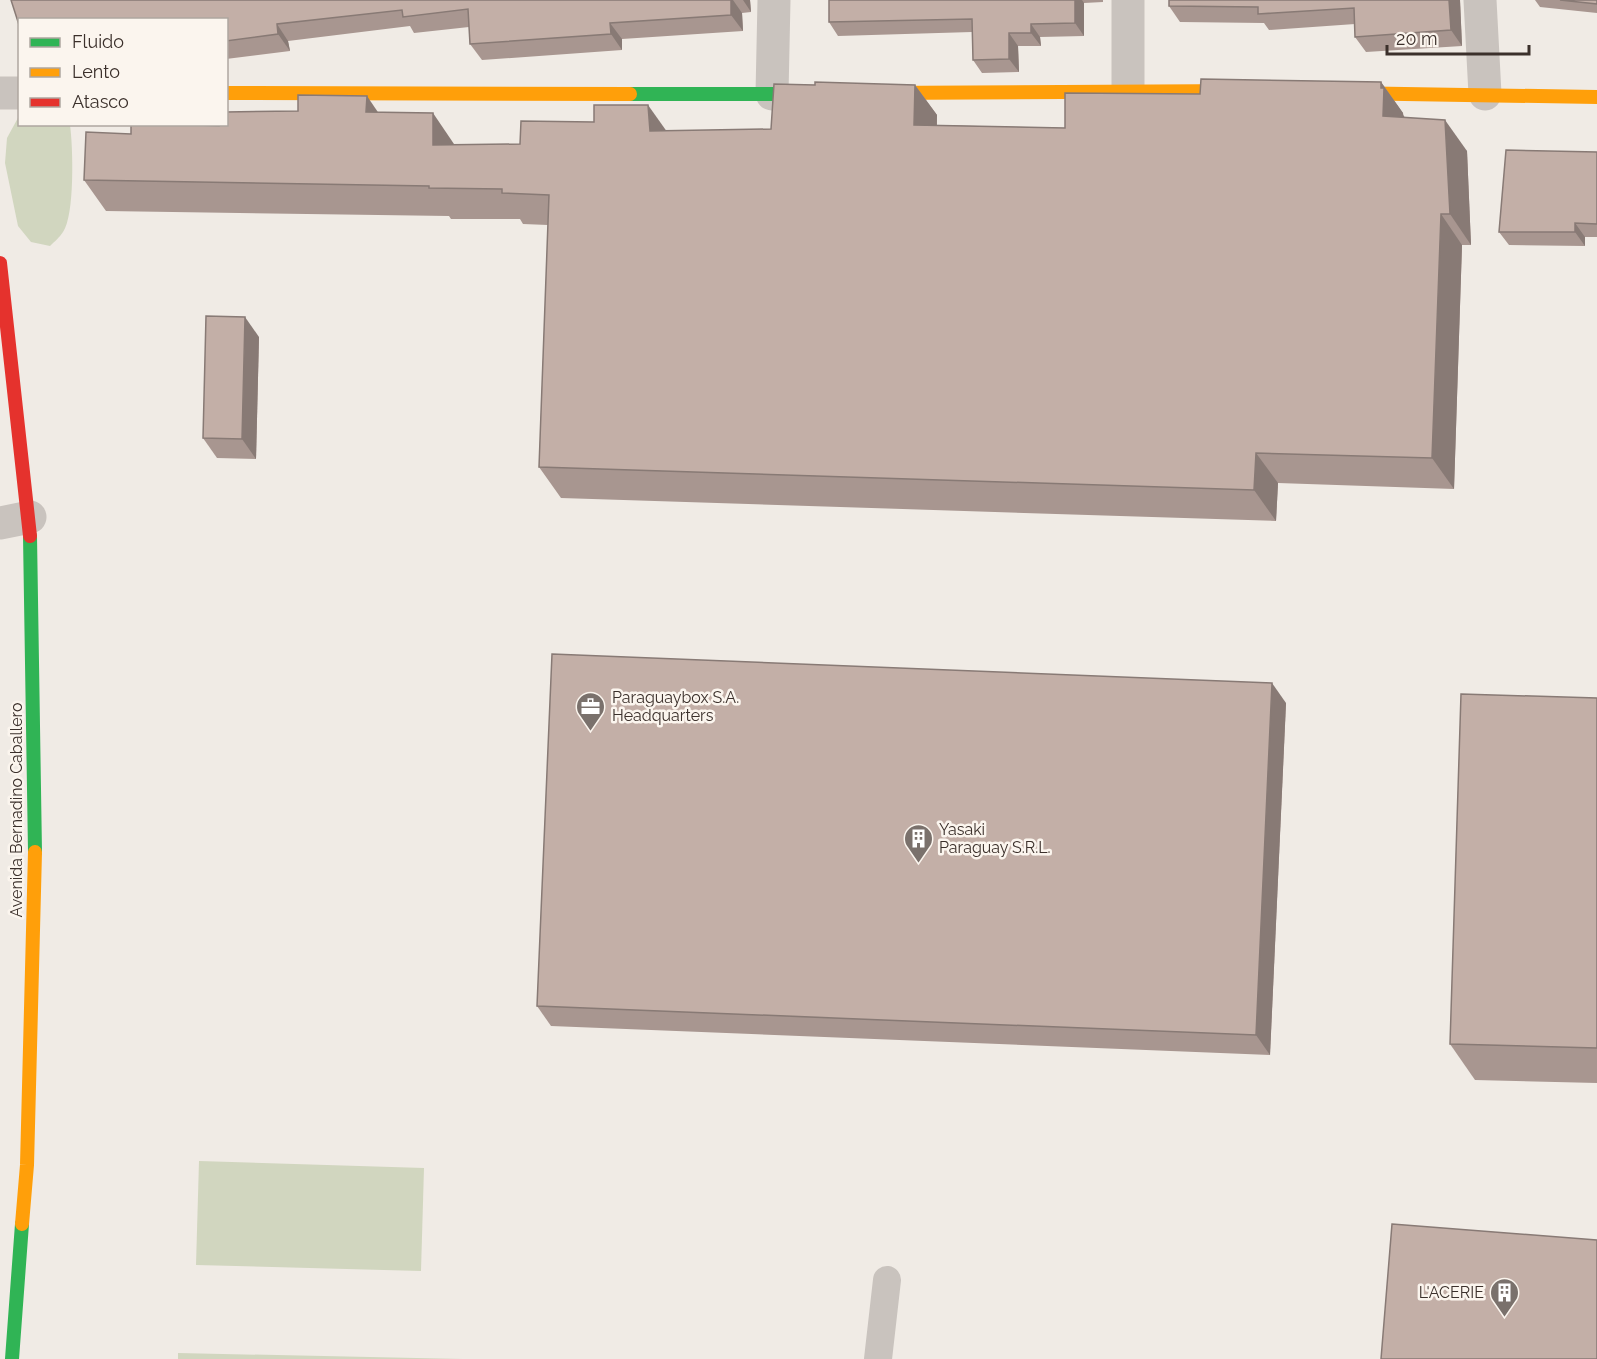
<svg xmlns="http://www.w3.org/2000/svg" width="1597" height="1359" font-family="Raleway,sans-serif">
  <style>
    .green { fill: #d1d6bf }
    .lines { fill: none; stroke-linecap: round; stroke-linejoin: round }
    .lane { stroke: #c9c3be; stroke-width: 28 }
    .street { stroke: #c9c3be; stroke-width: 33 }
    .fast { stroke: #30b455; stroke-width: 14 }
    .slow { stroke: #ff9f0a; stroke-width: 14 }
    .jam { stroke: #e5322d; stroke-width: 14 }
    .wall { fill: #a89690 }
    .shaded-wall { fill: #887a75 }
    .building { fill: #c3afa7; stroke: #887a75; stroke-width: 1.5 }
    .labels { text-anchor: middle; stroke-width: 5; stroke-linejoin: round; paint-order: stroke }
    .poi-label { font-size: 16px; fill: #3b302b; stroke: #fbf5ee; text-anchor: start }
    .street-label { font-size: 16px; fill: #3b302b; stroke: #fbf5ee }
  </style>
  <rect width="100%" height="100%" fill="#f0ebe5"/>
  <!-- green -->
  <g class="green">
    <path d="M19,116L20,124L70,125C73,146 75,215 63,232C60,237 54,242 50,246L31,242L18,226L5,163L7,138Z"/>
    <path d="M199,1161L424,1168L421,1271L196,1265Z"/>
    <path d="M178,1353L463,1359H178Z"/>
  </g>
  <g class="lines">
    <!-- lane -->
    <path class="lane" d="M878,1359L887,1280"/>
    <!-- street -->
    <g class="street">
      <path d="M1128,0V90"/>
      <path d="M1480,0L1485,94"/>
      <path d="M0,93H20"/>
      <path d="M772,94L774,0"/>
      <path d="M0,523L30,517"/>
    </g>
    <!-- fast -->
    <g class="fast">
      <path d="M630,94H819"/>
      <path d="M30,536L35,852"/>
      <path d="M12,1359L22,1224"/>
    </g>
    <!-- slow -->
    <g class="slow">
      <path d="M226,93L630,94"/>
      <path d="M876,93L1245,91"/>
      <path d="M1344,93L1597,97"/>
      <path d="M22,1224L27,1165L35,852"/>
    </g>
    <!-- jam -->
    <path class="jam" d="M0,263L30,536"/>
  </g>
  <!-- wall -->
  <g class="wall">
    <path d="M11,0H750L751,12L742,13L743,31L622,39V50L482,60L470,44L469,27L414,33L410,26L288,41L290,51L226,59V20H20Z"/>
    <path d="M829,0H1103V2L1084,3V36L1040,37L1041,46H1018L1019,72L982,73L973,60L972,32L838,36L829,22Z"/>
    <path d="M1460,0L1462,46L1366,52L1355,37V24L1269,30L1264,23L1180,22L1169,6Z"/>
    <path d="M1535,0H1597V13L1540,7Z"/>
    <path d="M1381,82L1403,113L1404,117L1467,151L1471,245H1462L1454,489L1278,483L1276,521L561,498L539,467L548,225L523,224L520,219H451L449,216L106,211L84,180L131,134L378,113L454,145L520,144L666,131L771,129L915,85L937,115V125L1065,128L1200,94Z"/>
    <path d="M1597,152V237H1585V246L1509,245L1499,232Z"/>
    <path d="M259,337L256,459L217,458L203,438Z"/>
    <path d="M1597,698V1083L1475,1080L1450,1044Z"/>
    <path d="M1286,703L1270,1055L551,1026L537,1006Z"/>
  </g>
  <!-- shaded-wall -->
  <g class="shaded-wall">
    <path d="M731,0H733L742,13L743,31L731,15Z"/>
    <path d="M743,0H750L751,12Z"/>
    <path d="M1075,0H1082L1084,3V36L1075,23Z"/>
    <path d="M1449,0H1460L1462,46L1451,30Z"/>
    <path d="M610,23L622,39V50L611,34Z"/>
    <path d="M277,24L288,41L290,51L278,34Z"/>
    <path d="M1031,24L1040,37L1041,46L1031,33Z"/>
    <path d="M1009,33L1018,46L1019,72L1009,59Z"/>
    <path d="M1381,82L1403,113V115L1406,119L1383,116Z"/>
    <path d="M915,85L937,115L936,156L914,125Z"/>
    <path d="M367,96L388,127L366,112Z"/>
    <path d="M648,105L670,136L650,131Z"/>
    <path d="M433,113L454,144V176L433,145Z"/>
    <path d="M1445,120L1467,151L1471,245L1450,214Z"/>
    <path d="M1441,214L1462,245L1454,489L1432,458Z"/>
    <path d="M1575,223L1585,237V246L1575,232Z"/>
    <path d="M245,317L259,337L256,459L242,439Z"/>
    <path d="M1256,453L1278,483L1276,521L1254,490Z"/>
    <path d="M1272,683L1286,703L1270,1055L1256,1035Z"/>
  </g>
  <!-- building -->
  <g class="building">
    <path d="M11,0H731V15L610,23L611,34L470,44L468,9L403,17L402,10L277,24L278,34L226,41V20H20V28Z"/>
    <path d="M829,0H1075V23L1031,24V33H1009V59L973,60L972,19L829,22Z"/>
    <path d="M1169,0H1449L1451,30L1355,37L1354,8L1258,14V7L1169,6Z"/>
    <path d="M1560,0H1597V4Z"/>
    <path d="M1201,79L1381,82V88H1384L1383,116L1445,120L1450,214H1441L1432,458L1256,453L1254,490L539,467L549,195L502,193V189L429,188V186L84,180L86,132L131,134V124H174L219,126V124H226V112L298,111V95L367,96L366,112L433,113V145L520,144L521,121L594,122V105H648L650,131L771,129L774,84L815,85V82L915,85L914,125L1065,128V93L1200,94Z"/>
    <path d="M1506,150L1597,152V224L1575,223V232H1499Z"/>
    <path d="M206,316L245,317L242,439L203,438Z"/>
    <path d="M552,654L1272,683L1256,1035L537,1006Z"/>
    <path d="M1461,694L1597,698V1048L1450,1044Z"/>
    <path d="M1392,1224L1597,1240V1359H1381Z"/>
  </g>
  <!-- icons -->
  <defs>
    <symbol id="office-pin" viewBox="-11 -11 22 30"><path d="M0 17L-7.5 6A9.5 9.5 0 1 1 7.5 6Z" fill="#7a716c" stroke="#fbf5ee"/><path d="M-6-3h4V-5.5h4V-3h4V5H-6ZM-1-4.5V-3h2v-1.5ZM-6 0V1H6V0Z" fill="#fff"/></symbol>
    <symbol id="building-pin" viewBox="-11 -11 22 30"><path d="M0 17L-7.5 6A9.5 9.5 0 1 1 7.5 6Z" fill="#7a716c" stroke="#fbf5ee"/><path d="M-4-6H4V6H1V3H-1V6H-4ZM-2.5-4.3h1.7v1.8h-1.7ZM.8-4.3h1.7v1.8H.8ZM-2.5-1h1.7V.8h-1.7ZM.8-1h1.7V.8H.8Z" fill="#fff"/></symbol>
  </defs>
  <g fill-rule="evenodd">
    <use href="#office-pin" x="574" y="690" width="33" height="45"/>
    <use href="#building-pin" x="902" y="822" width="33" height="45"/>
    <use href="#building-pin" x="1488" y="1276" width="33" height="45"/>
  </g>
  <g class="labels">
    <!-- poi labels -->
    <g class="poi-label">
      <text x="612" y="703">Paraguaybox S.A.<tspan x="612" dy="18">Headquarters</tspan></text>
      <text x="939" y="835">Yasaki<tspan x="939" dy="18">Paraguay S.R.L.</tspan></text>
      <text x="1484" y="1298" text-anchor="end">L'ACERIE</text>
    </g>
    <!-- street labels -->
    <g class="street-label">
      <text transform="translate(16 810) rotate(-90)" y="6">Avenida Bernadino Caballero</text>
    </g>
  </g>
  <!-- legend -->
  <rect x="18" y="18" width="210" height="108" fill="#fbf5ee" stroke="#aea6a0" stroke-width="1.5"/>
  <rect x="30" y="38" width="30" height="9" fill="#30b455" stroke="#aea6a0" stroke-width="1.5"/>
  <text x="72" y="48" font-size="18" fill="#3b302b">Fluido</text>
  <rect x="30" y="68" width="30" height="9" fill="#ff9f0a" stroke="#aea6a0" stroke-width="1.5"/>
  <text x="72" y="78" font-size="18" fill="#3b302b">Lento</text>
  <rect x="30" y="98" width="30" height="9" fill="#e5322d" stroke="#aea6a0" stroke-width="1.5"/>
  <text x="72" y="108" font-size="18" fill="#3b302b">Atasco</text>
  <!-- scale -->
  <path d="M1387 45v9h142v-9" fill="none" stroke="#3b302b" stroke-width="3"/>
  <text x="1396" y="45" font-size="18" fill="#3b302b" stroke="#fbf5ee" stroke-width="4.5" paint-order="stroke">20 m</text>
</svg>
